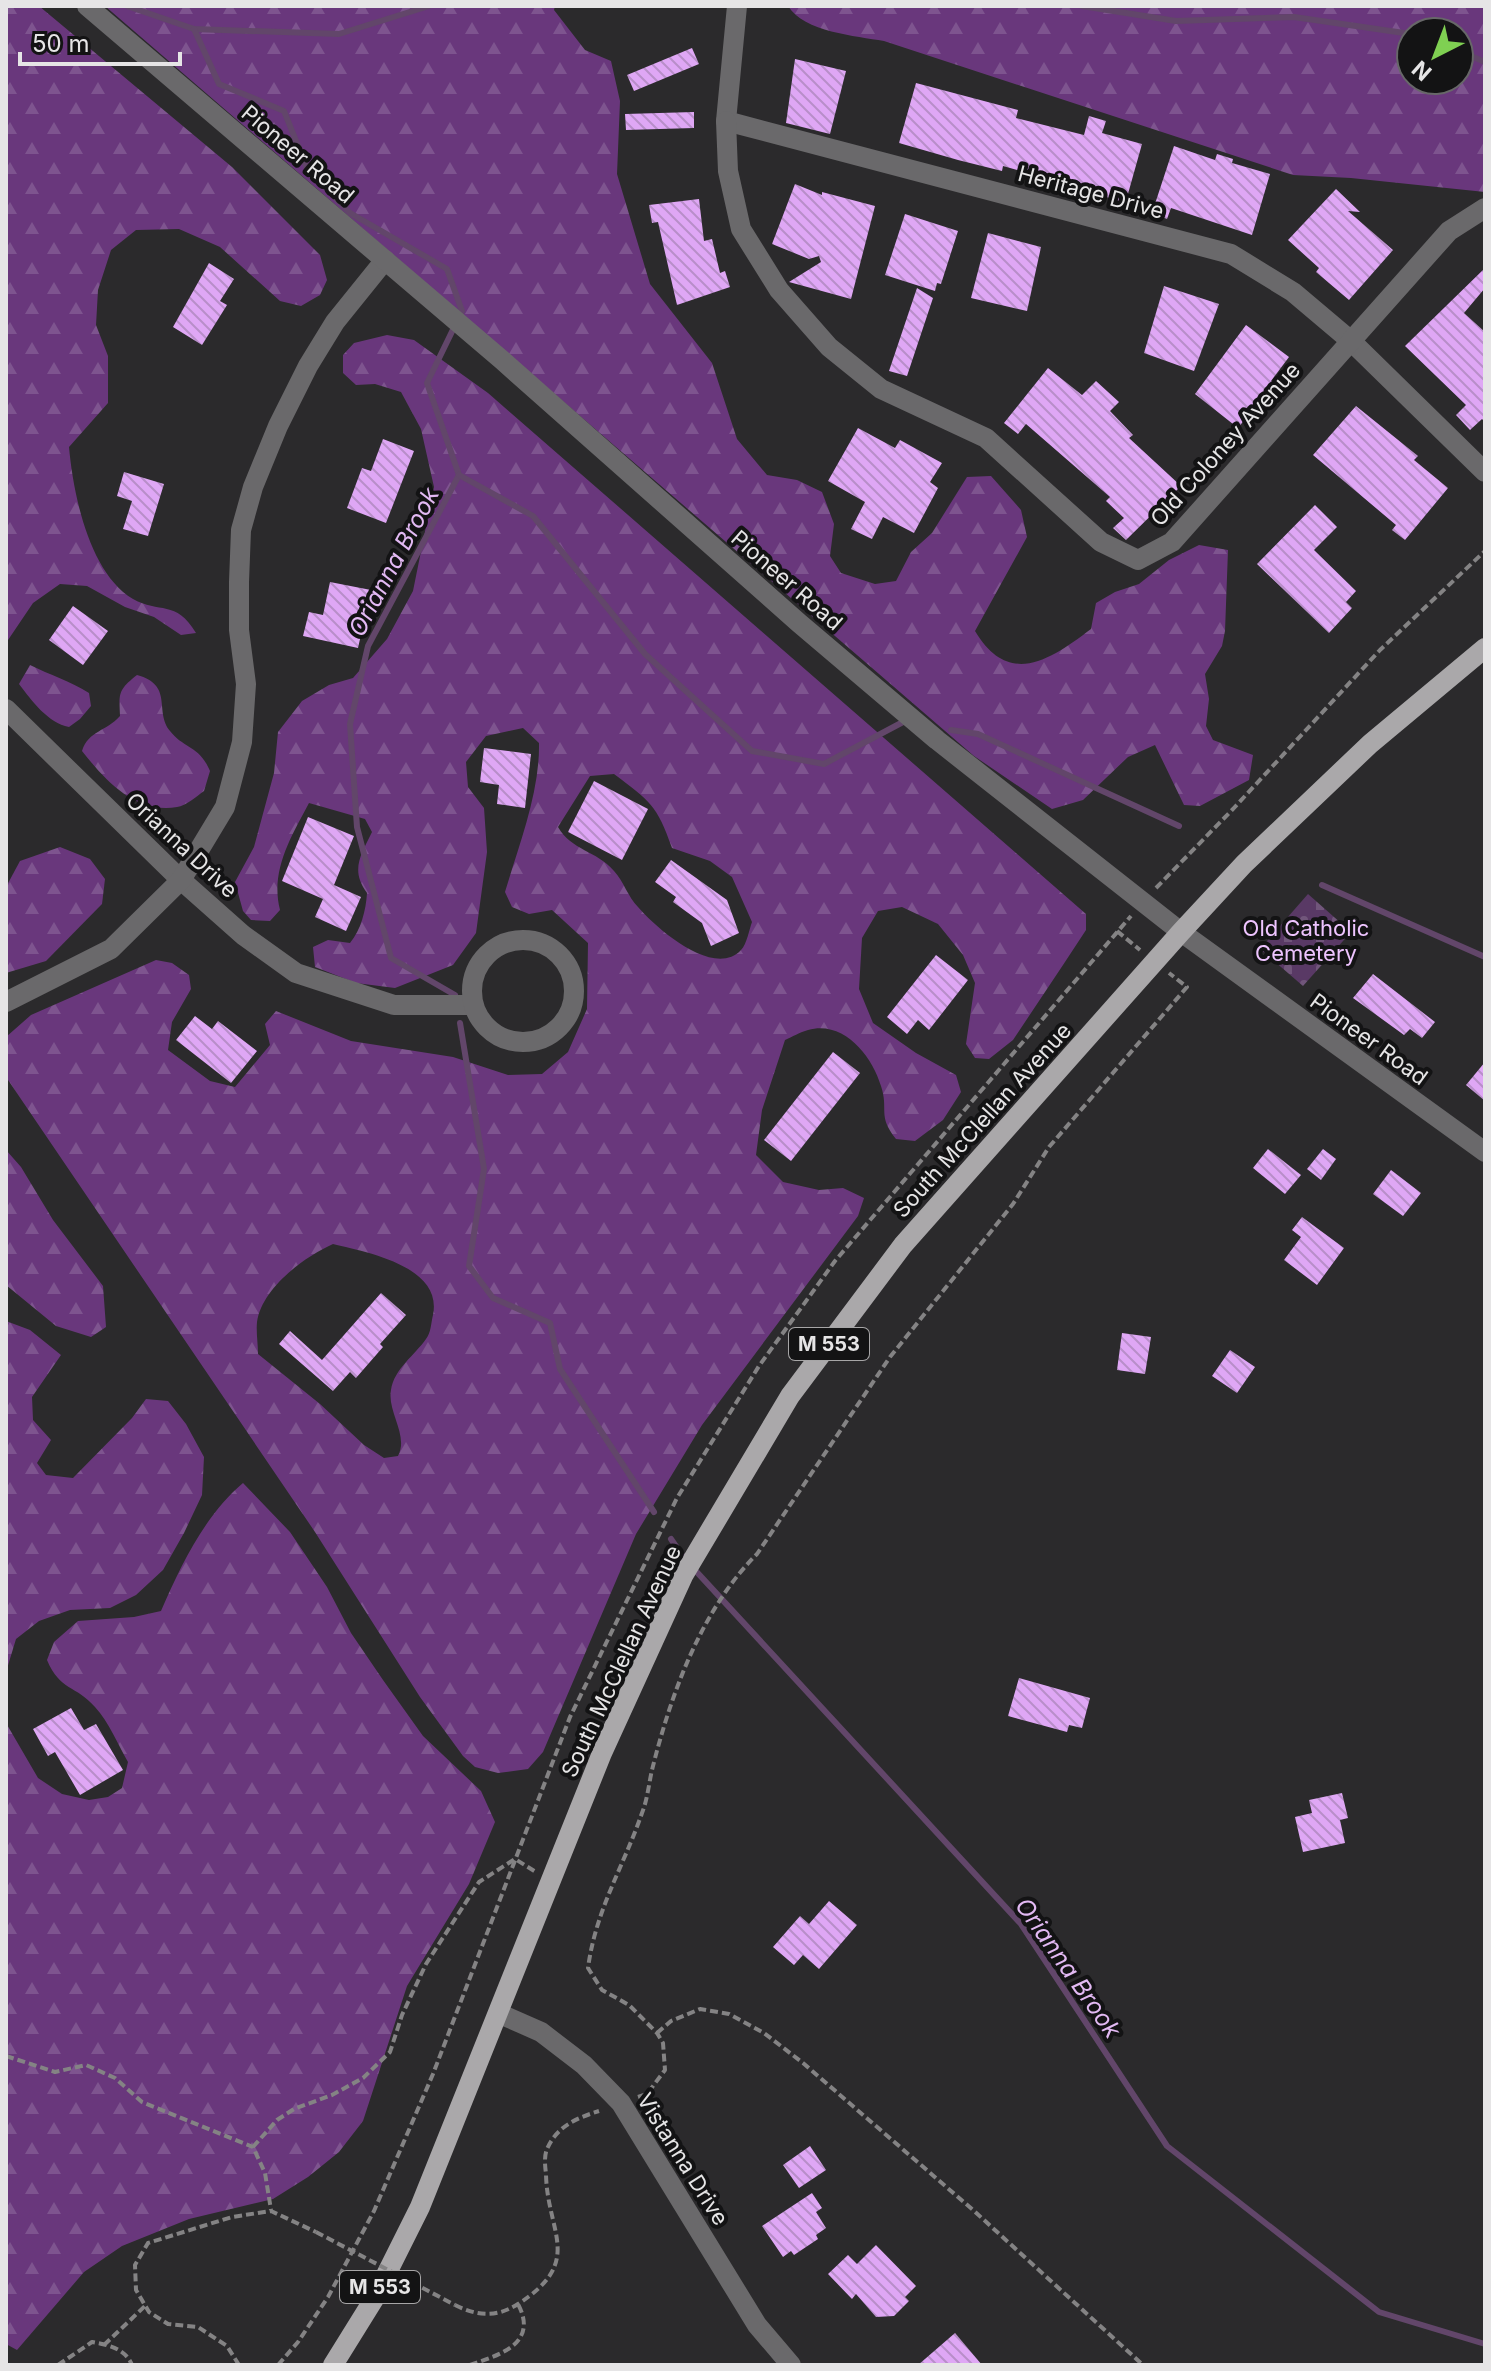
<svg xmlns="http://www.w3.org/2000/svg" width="1491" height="2371" font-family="Inter,sans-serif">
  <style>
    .forest { fill: url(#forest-firs); fill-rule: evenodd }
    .cemetery { fill: url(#cemetery-stones) }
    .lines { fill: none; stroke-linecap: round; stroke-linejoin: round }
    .stream { stroke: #62466a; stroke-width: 6 }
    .building { fill: url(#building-back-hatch) }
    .path { stroke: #848384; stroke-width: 4; stroke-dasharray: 8 4; stroke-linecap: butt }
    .minor { stroke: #6a696b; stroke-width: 20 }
    .tertiary { stroke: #6a696b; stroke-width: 20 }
    .primary { stroke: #aaa8aa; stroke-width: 20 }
    .path-bridge { stroke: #848384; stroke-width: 4; stroke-dasharray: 8 4; stroke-linecap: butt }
    .labels { text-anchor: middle; stroke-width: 8; stroke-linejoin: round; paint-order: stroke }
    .shield { fill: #131314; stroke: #a7a6a7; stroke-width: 2 }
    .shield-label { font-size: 20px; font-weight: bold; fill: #e6e5e6 }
    .street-label { font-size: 22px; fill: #e6e5e6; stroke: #131314 }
    .park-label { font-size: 22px; fill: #eec4ff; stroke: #131314 }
    .water-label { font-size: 24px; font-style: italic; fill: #e2b9f3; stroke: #131314 }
  </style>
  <defs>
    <pattern id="forest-firs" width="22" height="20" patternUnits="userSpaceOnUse" patternTransform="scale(2)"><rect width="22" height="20" fill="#69377c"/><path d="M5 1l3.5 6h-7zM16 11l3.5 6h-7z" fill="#7e548f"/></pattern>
    <pattern id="cemetery-stones" width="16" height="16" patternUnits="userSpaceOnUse" patternTransform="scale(2)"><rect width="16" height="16" fill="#593965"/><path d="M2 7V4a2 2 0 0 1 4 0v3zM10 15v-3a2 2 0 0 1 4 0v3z" fill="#71567b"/></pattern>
    <pattern id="building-back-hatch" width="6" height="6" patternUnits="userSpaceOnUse" patternTransform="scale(2)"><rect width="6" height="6" fill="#dfa7f5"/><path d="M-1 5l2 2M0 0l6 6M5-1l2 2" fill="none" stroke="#b88ec9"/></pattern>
  </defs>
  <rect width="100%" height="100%" fill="#2b2a2c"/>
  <!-- forest -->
  <g class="forest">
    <path d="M6,6H39L232,167L320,255L327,280L320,295L301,306L280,301L220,247L179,229L136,230L111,250L98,290L96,325L108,356V403L69,447C73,493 89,573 133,599C159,614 176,599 196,633L181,635L154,617L125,607L87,586L60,584L33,603L6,643Z"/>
    <path d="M105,6H555L554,10L585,50L611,61L620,101L617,174L650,284L712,363L737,439L767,475L797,480L822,492L834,524L830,556L841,573L875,584L896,581L911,552L932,533L967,477L991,476L1021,510L1027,537L975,631C1009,688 1050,660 1091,629L1096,603L1115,592L1139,584L1169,560L1199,545L1228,550L1225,631L1222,646L1205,674L1209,699L1206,726L1213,740L1253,755L1249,780L1200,806L1184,805L1155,745L1128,757L1083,800L1052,809L974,756Z"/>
    <path d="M788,6H1485V192L1351,178L1293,175L884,41C856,36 804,32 788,6ZM1411,32H1459V80H1411Z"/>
    <path d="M387,335L414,340L488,393L1086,914V930L1063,965L1013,1040L989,1059L975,1058L966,1044L975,983L963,955L938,924L902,907L878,911L862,938L859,989L873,1023L916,1053L956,1075L961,1092L943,1120L915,1141L896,1139C877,1115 889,1110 881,1086C872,1056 844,1020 808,1030C800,1032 792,1037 785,1040L762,1110L756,1155L783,1182L819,1190L843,1188L864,1198L858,1216L702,1425L636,1534L543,1752L528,1769L498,1773L475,1767L463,1756L420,1697L315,1532L6,1077V1037L31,1015L156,960L172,963L189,975L191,989L172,1022L168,1050L210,1081L235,1087L270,1045L265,1024L276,1011L351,1041L453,1057L508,1075L542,1074L568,1052L587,1009L588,943L552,910L529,914L512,907L505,892C519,845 540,792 539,743L523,728L486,736L466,762L468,787L484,808L487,852L476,933L453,965L395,988L356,983L315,967L313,947L328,940L350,943C361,930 366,910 367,893C350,870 361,855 372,832L365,819L309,803C291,837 270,871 280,910L270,921L251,920L243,911L235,882L254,847L274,773L278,732L302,701L329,685L353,678L387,639L413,591L434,487L421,429L401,392L375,384L356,385L343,373V355L354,343ZM614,774C650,801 657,805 672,848L710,861L732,877L752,922C749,930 747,944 741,950C714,979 656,928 638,907C628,897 624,882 614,871C596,850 572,851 558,827L590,776ZM333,1244C366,1252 443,1266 433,1315C431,1323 431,1333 426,1339C415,1355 394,1369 391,1390C387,1412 409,1435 398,1456L384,1458L364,1445L320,1404L258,1354C258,1344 256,1332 257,1322C262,1288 304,1257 333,1244Z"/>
    <path d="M30,665C50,675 70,681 89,693L91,706L80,719L69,727C48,723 32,701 19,684Z"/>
    <path d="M137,675C174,685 154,711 170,731C184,749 199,745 210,771L204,791C197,796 186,806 177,807C135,814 105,780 82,751C89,730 106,732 120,716C119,693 118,690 137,675Z"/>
    <path d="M60,847L90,859L105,879L102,904L46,961L6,973V887L20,861Z"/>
    <path d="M6,1150L21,1167L53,1220L103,1286L106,1327L91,1337L56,1326L6,1285Z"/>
    <path d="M6,1321L30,1330L61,1355L32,1397L33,1420L51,1440L37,1463L46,1475L73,1478L132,1418L146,1399L168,1401L186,1424L204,1457L202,1495L184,1533L163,1570L136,1595L110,1608L70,1610L39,1621L16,1639L6,1672Z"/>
    <path d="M243,1483L290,1532L327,1587L351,1633L383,1680L423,1736L481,1791L495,1822L469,1884L407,1986L363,2121L339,2152L308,2177L273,2199L189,2219L122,2246L84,2272L17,2350L6,2344V1723L38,1778L62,1794L89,1800L108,1797L122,1788L128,1762C118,1745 109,1722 95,1707C76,1685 60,1691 47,1660L54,1642L78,1621L134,1617L161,1611C181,1565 205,1515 243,1483Z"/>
  </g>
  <!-- cemetery -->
  <path class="cemetery" d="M1308,894L1351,932L1303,986L1260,949Z"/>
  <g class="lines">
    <!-- stream -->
    <g class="stream">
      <path d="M127,6L194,29L339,34L429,6"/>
      <path d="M1082,6L1176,21L1294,17L1411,34"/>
      <path d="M194,29L219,84L284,111L307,168L350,213L447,269L462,311L427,383L459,475L368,646L350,724L357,827L391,958L455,995"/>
      <path d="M1459,51L1485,62"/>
      <path d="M459,475L533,516L645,654L752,751L824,764L903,722"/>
      <path d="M951,730L978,734L1179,826"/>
      <path d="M1322,885L1485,957"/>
      <path d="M460,1023L484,1169L469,1266L493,1298L550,1323L560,1369L654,1512"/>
      <path d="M671,1539L686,1561"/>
      <path d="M694,1569L1021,1924L1167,2146L1379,2312L1485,2344"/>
    </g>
  </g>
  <!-- building -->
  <g class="building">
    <path d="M692,48L699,64L634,91L627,75Z"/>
    <path d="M795,59L846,71L830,134L786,123Z"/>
    <path d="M916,83L1018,110L1016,118L1084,135L1089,116L1106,121L1102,133L1142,144L1124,208L1108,204L1110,198L1070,187V185L1003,166L1002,171L958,160L899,143Z"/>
    <path d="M694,112V128L626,130L625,114Z"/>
    <path d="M1174,146L1215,160L1217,154L1233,159L1232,163L1270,174L1252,235L1171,208L1167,219L1152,213Z"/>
    <path d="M795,184L822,195V192L875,206L851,299L789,282L821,262L819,256L809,259L772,244Z"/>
    <path d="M1336,189L1360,212L1348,211L1393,250L1349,300L1316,272L1319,268L1288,240Z"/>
    <path d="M699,199L704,241L712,239L720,273L725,271L730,287L677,305L658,222L652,223L649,205Z"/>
    <path d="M905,214L958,231L941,284L937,283L935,291L885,275Z"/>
    <path d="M988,233L1041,247L1027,311L971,298Z"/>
    <path d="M209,263L234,279L220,301L227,305L202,345L173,327Z"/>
    <path d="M1485,268V288L1464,313L1485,332V422L1482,419L1470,430L1456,415L1466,405L1405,346Z"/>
    <path d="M1164,286L1219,304L1194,371L1144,353Z"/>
    <path d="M917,288L933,298L907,376L889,371Z"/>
    <path d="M1246,325L1289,357L1271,381L1273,383L1238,428L1195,394Z"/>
    <path d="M1048,368L1082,395L1096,381L1119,402L1110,411L1133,435L1129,438L1181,486L1126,540L1113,528L1124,518L1106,501L1110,497L1026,424L1018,434L1004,423Z"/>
    <path d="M1356,406L1418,456L1414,460L1448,488L1405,540L1392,530L1396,525L1313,455Z"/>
    <path d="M858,428L895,448L900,440L942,463L930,482L938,488L914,533L883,517L872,539L851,529L865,502L828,481Z"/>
    <path d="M383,439L414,451L386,523L347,508L362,468L371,471Z"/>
    <path d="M124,472L164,484L148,536L123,529L132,501L117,496Z"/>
    <path d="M1315,505L1337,527L1314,550L1356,591L1346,602L1352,608L1329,633L1257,564Z"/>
    <path d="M330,582L371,590L358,648L303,636L309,612L323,615Z"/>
    <path d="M73,606L108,631L83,665L49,640Z"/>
    <path d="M484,748L531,754L525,808L497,804L499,785L480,782Z"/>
    <path d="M594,781L648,809L622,860L568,832Z"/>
    <path d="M308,817L354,836L334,885L361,897L346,931L315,917L323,899L282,881Z"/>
    <path d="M671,860L727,900L739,933L711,946L702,923L673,902L676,897L655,882Z"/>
    <path d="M936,955L968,980L929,1030L918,1020L907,1034L887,1017Z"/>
    <path d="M1373,974L1435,1022L1422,1038L1410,1029L1404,1035L1353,998Z"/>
    <path d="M195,1016L212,1029L218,1021L257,1051L231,1083L176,1040Z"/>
    <path d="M833,1052L860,1073L791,1161L764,1140Z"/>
    <path d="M1485,1062V1101L1466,1085Z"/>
    <path d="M1268,1149L1301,1175L1285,1194L1253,1168Z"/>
    <path d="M1323,1149L1336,1159L1321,1180L1307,1169Z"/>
    <path d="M1391,1170L1421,1193L1403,1216L1373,1194Z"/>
    <path d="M1302,1217L1344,1248L1317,1285L1284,1260L1301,1237L1292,1230Z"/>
    <path d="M381,1293L406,1315L380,1344L383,1347L356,1378L350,1372L333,1391L279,1344L290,1331L322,1360Z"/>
    <path d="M1122,1333L1151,1337L1145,1374L1117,1370Z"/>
    <path d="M1230,1350L1255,1367L1237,1393L1212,1376Z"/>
    <path d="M1019,1678L1090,1698L1082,1728L1069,1725L1067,1732L1008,1716Z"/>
    <path d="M71,1708L84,1730L96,1724L123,1770L80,1795L55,1752L48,1756L33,1729Z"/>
    <path d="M1342,1793L1348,1818L1340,1820L1345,1843L1303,1852L1295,1817L1312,1813L1309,1800Z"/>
    <path d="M829,1901L857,1925L819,1969L803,1955L794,1965L773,1947L800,1916L809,1924Z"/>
    <path d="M810,2146L826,2170L799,2188L783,2165Z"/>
    <path d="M812,2193L822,2208L816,2212L826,2228L816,2235L818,2239L794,2255L791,2251L783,2257L762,2226Z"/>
    <path d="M876,2245L916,2286L905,2297L909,2301L894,2316L876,2317L856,2294L852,2299L828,2274L848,2255L857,2264Z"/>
    <path d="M955,2333L982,2365H918Z"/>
  </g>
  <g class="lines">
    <!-- path -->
    <g class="path">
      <path d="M1156,888L1233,809L1380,650L1485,551"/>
      <path d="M1117,931L1140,950"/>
      <path d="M657,2033L671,2021L700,2009L729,2014L764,2033L803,2063L973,2210L1143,2365"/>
      <path d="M6,2056L55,2072L86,2065L115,2078L142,2102L253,2147L265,2173L271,2210"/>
      <path d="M638,2097L647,2094L665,2070L663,2043L657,2033L629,2005L602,1990L588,1968C596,1909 623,1868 642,1813C648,1798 649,1781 653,1766C672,1691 702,1609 757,1554L890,1357L1013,1204L1049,1147L1187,987L1169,973"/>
      <path d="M253,2147L277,2120L294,2109L332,2095L363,2078L390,2052L402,2015L426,1964L479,1882L515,1859L536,1872"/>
      <path d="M455,2305C477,2316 496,2318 518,2304C585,2261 547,2233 546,2174C545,2166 544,2156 547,2149C557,2126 577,2118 599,2111"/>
      <path d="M104,2345L145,2306"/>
      <path d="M58,2365L92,2342C108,2345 125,2348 132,2365"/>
      <path d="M239,2365L227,2346L198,2327L168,2324L149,2312L136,2290L135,2265L148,2243L232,2217L271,2211L316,2232"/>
      <path d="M278,2365L298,2342L328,2297L374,2211L433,2074L570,1717L677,1498L759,1366L835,1261L1131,916"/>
      <path d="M470,2365C499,2355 539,2344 518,2304"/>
    </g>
    <!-- minor -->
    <g class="minor">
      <path d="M737,6L726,121L1231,254L1293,292L1351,341L1485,472"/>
      <path d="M726,121L728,171L741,229L779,290L829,347L881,389L986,438L1101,542L1138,560L1172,542L1449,231L1485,208"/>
      <path d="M6,709L181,880L243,935L296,973L394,1005H473"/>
      <path d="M1181,932L1485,1152"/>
      <circle cx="523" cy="991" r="51"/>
      <path d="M6,1002L111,949L181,880L225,807L242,742L246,684L239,630V582L241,530L253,487L278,426L308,366L335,322L385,260"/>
      <path d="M500,2014L541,2032L584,2065L621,2103L757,2325L791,2365"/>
    </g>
    <!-- tertiary -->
    <path class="tertiary" d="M87,6L502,360L799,623L937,740L1181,932"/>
    <!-- primary -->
    <path class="primary" d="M333,2365L374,2299L420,2207L602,1753L683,1576L790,1396L903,1245L1181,932L1244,864L1370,744L1485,648"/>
    <!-- path-bridge -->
    <path class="path-bridge" d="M316,2232L455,2305"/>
  </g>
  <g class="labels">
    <!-- shield labels -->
    <g class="shield">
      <rect x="789" y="1328" width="80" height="32" rx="6"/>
      <rect x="340" y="2271" width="80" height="32" rx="6"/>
    </g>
    <g class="shield-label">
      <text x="829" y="1351">M 553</text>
      <text x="380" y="2294">M 553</text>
    </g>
    <!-- street labels -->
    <g class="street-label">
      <text transform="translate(298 154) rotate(40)" y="8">Pioneer Road</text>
      <text transform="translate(1091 192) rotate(15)" y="8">Heritage Drive</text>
      <text transform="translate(1225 444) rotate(-48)" y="8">Old Coloney Avenue</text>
      <text transform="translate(787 580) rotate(41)" y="8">Pioneer Road</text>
      <text transform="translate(182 845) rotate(43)" y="8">Orianna Drive</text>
      <text transform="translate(1369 1039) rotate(36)" y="8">Pioneer Road</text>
      <text transform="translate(982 1120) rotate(-48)" y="8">South McClellan Avenue</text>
      <text transform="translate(621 1661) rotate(-65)" y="8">South McClellan Avenue</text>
      <text transform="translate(683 2159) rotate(58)" y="8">Vistanna Drive</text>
    </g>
    <!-- park labels -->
    <g class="park-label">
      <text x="1306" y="936">Old Catholic<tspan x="1306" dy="25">Cemetery</tspan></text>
    </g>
    <!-- water labels -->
    <g class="water-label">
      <text transform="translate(394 562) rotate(-62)" y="8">Orianna Brook</text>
      <text transform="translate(1068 1968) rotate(55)" y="8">Orianna Brook</text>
    </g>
  </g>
  <!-- border -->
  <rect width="1491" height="2371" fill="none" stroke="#e6e5e6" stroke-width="16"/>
  <!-- north arrow -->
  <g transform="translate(1435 56) rotate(222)"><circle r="38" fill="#131314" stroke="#676768" stroke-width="2"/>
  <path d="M0-6L14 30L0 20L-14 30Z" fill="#7fd052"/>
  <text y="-12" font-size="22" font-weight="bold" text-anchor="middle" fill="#e6e5e6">N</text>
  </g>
  <!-- scale -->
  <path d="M20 52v12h160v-12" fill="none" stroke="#e6e5e6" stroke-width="4"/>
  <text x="32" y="52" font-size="24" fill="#e6e5e6" stroke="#131314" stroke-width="6" paint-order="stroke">50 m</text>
</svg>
